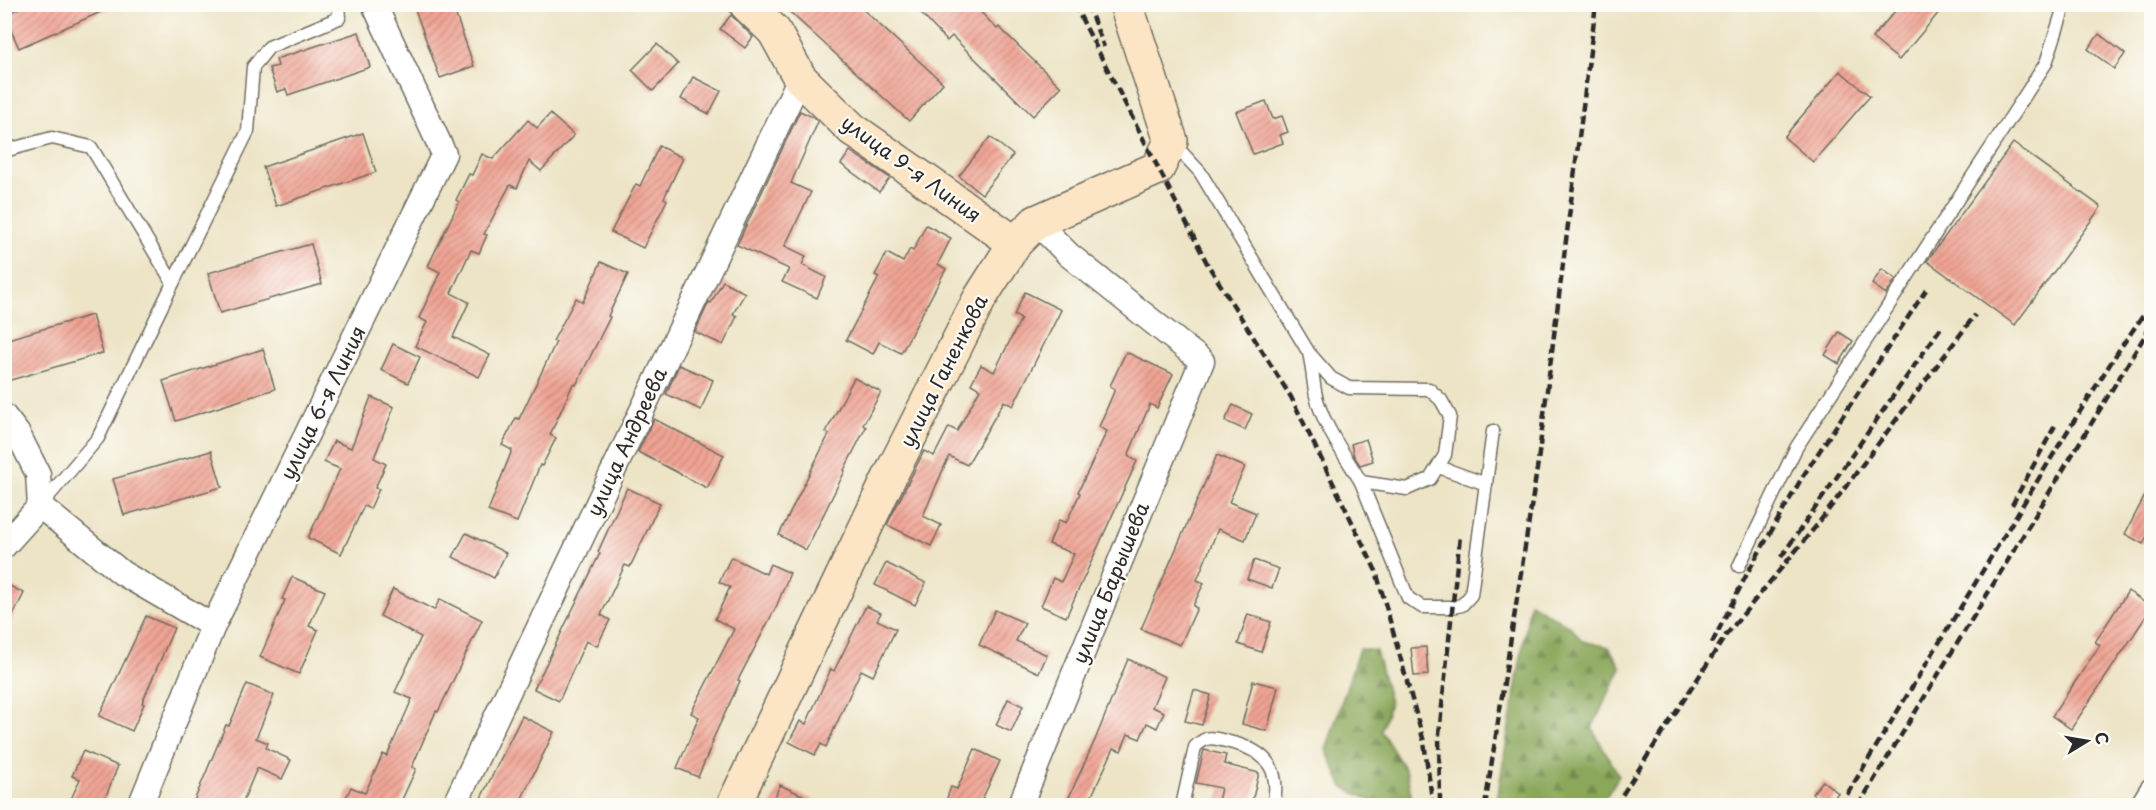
<svg xmlns="http://www.w3.org/2000/svg" width="2156" height="810" font-family="'Playpen Sans',sans-serif">
  <style>
    .forest { fill: url(#forest-firs); stroke: #5a6942; stroke-width: 1.5 }
    .building { fill: url(#building-hatch) }
    .lines { fill: none; stroke-linecap: round; stroke-linejoin: round }
    .lane-casing { stroke: #6f6c61; stroke-width: 15 }
    .street-casing { stroke: #6f6c61; stroke-width: 27 }
    .secondary-casing { stroke: #6f6c61; stroke-width: 36 }
    .path { stroke: #6f6c61; stroke-width: 4; stroke-dasharray: 4.5 4.5; stroke-linecap: butt }
    .lane { stroke: #fff; stroke-width: 12 }
    .street { stroke: #fff; stroke-width: 24 }
    .secondary { stroke: #fce5c4; stroke-width: 33 }
    .rail { stroke: #2b2b2b; stroke-width: 4.5; stroke-dasharray: 9 4.5; stroke-linecap: butt }
    .labels { text-anchor: middle; stroke-width: 4.5; stroke-linejoin: round; paint-order: stroke }
    .street-label { font-size: 20px; fill: #2b2b2b; stroke: #fdfcf7 }
  </style>
  <defs>
    <pattern id="forest-firs" width="22" height="20" patternUnits="userSpaceOnUse" patternTransform="scale(1.5)"><rect width="22" height="20" fill="#8aa75a"/><path d="M5 1l3.5 6h-7zM16 11l3.5 6h-7z" fill="#71884b"/></pattern>
    <pattern id="building-hatch" width="6" height="6" patternUnits="userSpaceOnUse" patternTransform="scale(1.5)"><rect width="6" height="6" fill="#f0a494"/><path d="M-1 1l2-2M0 6l6-6M5 7l2-2" fill="none" stroke="#c38679"/></pattern>
  </defs>
  <rect width="100%" height="100%" fill="#fdfcf7"/>
  <filter id="ink" filterUnits="userSpaceOnUse"><feTurbulence type="fractalNoise" baseFrequency=".0167" numOctaves="2"/><feDisplacementMap in="SourceGraphic" scale="12" xChannelSelector="R" yChannelSelector="G"/><feConvolveMatrix kernelMatrix="1 2 1 2 8 2 1 2 1" color-interpolation-filters="sRGB"/></filter>
  <filter id="wash" filterUnits="userSpaceOnUse"><feTurbulence type="fractalNoise" baseFrequency=".008" numOctaves="4" result="noise"/><feDisplacementMap in="SourceGraphic" scale="24" xChannelSelector="R" yChannelSelector="G"/><feGaussianBlur stdDeviation="1.35" result="paint"/><feColorMatrix in="noise" values="0 0 0 0 0 0 0 0 0 0 0 0 0 0 0 0 0 1.4 0 .05"/><feComposite in="paint" operator="in"/></filter>
  <g filter="url(#wash)">
    <rect width="100%" height="100%" fill="#ede4c6"/>
    <!-- forest -->
    <g class="forest">
      <path d="M1530,603L1571,627L1582,641L1609,647L1621,668L1592,728L1619,776L1601,805H1496Z"/>
      <path d="M1359,649L1376,651L1390,703L1381,731L1407,773L1413,805H1379L1343,787L1326,750Z"/>
    </g>
    <g id="blocks">
      <!-- building -->
      <g class="building">
        <path d="M28,4H119L19,48L4,15Z"/>
        <path d="M413,4H452L474,66L440,78Z"/>
        <path d="M781,4H857L943,83L909,121Z"/>
        <path d="M912,4H973L997,29L999,27L1061,87L1033,116L952,36L947,41Z"/>
        <path d="M1901,4H1946L1899,60L1872,38Z"/>
        <path d="M731,15L753,37L745,48L720,29Z"/>
        <path d="M359,32L370,67L288,95L286,89L277,92L269,68L278,66L276,59Z"/>
        <path d="M2099,34L2125,54L2114,69L2088,49Z"/>
        <path d="M657,44L678,64L653,91L632,70Z"/>
        <path d="M1840,71L1870,96L1813,162L1784,137Z"/>
        <path d="M693,77L721,91L709,114L681,99Z"/>
        <path d="M1266,101L1273,119L1282,116L1288,132L1280,135L1283,143L1253,154L1236,112Z"/>
        <path d="M800,111L813,117L818,122L791,183L811,192L785,246L806,256L802,265L826,277L817,298L782,282L789,269L737,245Z"/>
        <path d="M550,114L574,135L541,171L529,161L517,188L510,185L484,234L487,235L479,253L471,250L451,293L469,302L453,337L490,355L479,377L415,346L427,322L419,318L440,272L428,266L459,202L456,200L469,174L472,175L482,154L493,159L528,120L537,128Z"/>
        <path d="M363,133L376,172L276,206L263,167Z"/>
        <path d="M990,137L1013,155L982,194L959,176Z"/>
        <path d="M2013,143L2101,207L2015,325L1927,261Z"/>
        <path d="M659,146L683,158L664,198L667,200L643,248L611,232L636,184L640,186Z"/>
        <path d="M850,151L890,178L879,192L841,164Z"/>
        <path d="M926,225L951,238L938,264L946,269L901,353L879,342L873,354L846,340L879,277L875,275L887,253L903,262L910,249L913,251Z"/>
        <path d="M311,244L322,284L220,313L208,273Z"/>
        <path d="M601,262L628,274L608,316L610,317L576,385L573,384L550,435L556,438L542,466L540,465L517,522L488,511L512,450L502,445L516,418L519,419L556,342L553,341L576,298L583,302Z"/>
        <path d="M1882,269L1896,279L1886,294L1872,284Z"/>
        <path d="M723,281L745,293L733,314L737,316L723,345L695,332L709,302L711,303Z"/>
        <path d="M1025,292L1061,310L1013,406L1004,401L967,465L949,456L923,516L941,525L931,546L887,525L924,451L934,456L949,427L957,431L980,389L971,384L981,365L994,372L1021,319L1014,315Z"/>
        <path d="M92,315L103,353L4,382V340Z"/>
        <path d="M1839,332L1853,341L1839,364L1825,355Z"/>
        <path d="M393,344L420,357L408,383L381,370Z"/>
        <path d="M263,349L275,389L176,421L163,381Z"/>
        <path d="M1126,352L1173,374L1157,408L1150,404L1128,456L1137,461L1066,617L1041,606L1053,578L1061,582L1074,554L1049,544L1059,520L1066,523L1080,493L1078,492L1107,431L1099,427L1115,389L1110,386Z"/>
        <path d="M679,365L713,380L701,410L666,394Z"/>
        <path d="M854,378L881,392L863,425L866,427L844,470L845,471L806,550L779,535L829,434L826,432Z"/>
        <path d="M371,397L394,407L374,458L386,464L375,488L379,489L370,509L364,506L341,554L308,538L340,469L324,462L334,441L351,448Z"/>
        <path d="M1233,405L1252,414L1245,430L1225,421Z"/>
        <path d="M654,419L724,455L707,488L638,452Z"/>
        <path d="M1366,439L1373,461L1360,465L1354,456L1351,444Z"/>
        <path d="M211,451L222,487L124,515L113,479Z"/>
        <path d="M1217,455L1245,467L1229,502L1256,513L1245,540L1218,529L1197,580L1204,583L1193,606L1197,608L1180,645L1141,629Z"/>
        <path d="M2151,484V529L2143,544L2125,534Z"/>
        <path d="M627,488L660,503L630,567L625,565L601,615L610,620L597,646L586,641L559,701L534,689L600,553L598,552Z"/>
        <path d="M466,533L506,553L494,578L453,557Z"/>
        <path d="M731,557L766,574L770,564L790,573L777,605L738,680L740,681L712,741L713,742L698,777L677,768L699,717L691,713L734,629L715,619L730,587L719,582Z"/>
        <path d="M1254,560L1279,569L1272,588L1247,579Z"/>
        <path d="M886,563L926,583L915,605L875,585Z"/>
        <path d="M292,577L325,591L309,626L318,630L299,674L260,657L285,600L282,599Z"/>
        <path d="M4,583L24,593L4,634Z"/>
        <path d="M393,589L434,610L440,599L482,620L438,712L436,711L412,767L416,769L399,806H342L351,787L365,793L383,754L387,756L412,699L395,692L421,637L380,616Z"/>
        <path d="M2128,591L2151,607V609L2071,729L2052,716L2100,645L2095,642Z"/>
        <path d="M866,606L881,613L877,620L896,629L873,676L861,670L826,747L821,744L815,755L789,742L800,721L806,724L831,669L834,671Z"/>
        <path d="M995,610L1025,623L1016,641L1047,655L1039,673L979,645Z"/>
        <path d="M1248,614L1271,622L1261,652L1238,644Z"/>
        <path d="M146,616L174,628L142,703L144,704L132,731L99,716Z"/>
        <path d="M1426,647L1428,675L1414,676L1411,648Z"/>
        <path d="M1128,659L1165,677L1152,707L1164,712L1157,728L1147,723L1140,739L1128,734L1121,751L1114,748L1087,806H1065L1095,740Z"/>
        <path d="M1253,681L1278,687L1267,731L1242,724Z"/>
        <path d="M247,684L274,695L256,738L268,743L266,748L291,760L282,779L257,768L241,806H192L226,725L229,726Z"/>
        <path d="M1194,690L1211,695L1202,725L1185,721Z"/>
        <path d="M1008,699L1023,706L1011,732L996,725Z"/>
        <path d="M522,716L554,732L518,806H477Z"/>
        <path d="M975,749L1000,761L979,806H944L951,787L957,789Z"/>
        <path d="M1204,750L1226,755L1224,764L1259,773L1251,806H1217L1221,788L1196,783Z"/>
        <path d="M83,751L118,766L102,806H68L80,779L72,776Z"/>
        <path d="M1823,781L1838,793L1828,806L1812,794Z"/>
        <path d="M780,785L826,806H771Z"/>
      </g>
    </g>
  </g>
  <g filter="url(#ink)">
    <use href="#blocks" fill-opacity="0" stroke="#6f6c61" stroke-width="1.5"/>
    <g class="lines">
      <defs>
        <g id="lane">
          <path d="M1172,142L1200,172L1309,353C1313,368 1313,390 1318,403C1327,431 1346,457 1361,482L1407,489L1430,479L1445,455L1450,416L1441,400L1429,389L1349,388L1331,378L1309,353"/>
          <path d="M4,151L52,138L91,147L173,283L98,438L41,505"/>
          <path d="M173,283L248,131L253,67L269,47L339,18L338,4"/>
          <path d="M1439,467L1486,484"/>
          <path d="M1361,482L1408,598L1422,607H1452L1462,605L1471,595L1493,431"/>
          <path d="M1739,566L1796,448L2046,63L2065,4"/>
          <path d="M1182,806L1195,747C1208,734 1214,738 1229,742C1265,750 1282,768 1273,806"/>
        </g>
        <g id="street">
          <path d="M4,416L18,434L38,474L40,506L122,573L213,626"/>
          <path d="M4,546L40,506"/>
          <path d="M140,806L213,626L444,154L374,4"/>
          <path d="M454,806L800,78"/>
          <path d="M1020,806L1202,361L1069,255L1036,222"/>
          <path d="M2142,806L2152,790"/>
        </g>
        <g id="secondary">
          <path d="M746,4L774,31L800,78L852,129L1015,243"/>
          <path d="M733,806L889,478L980,298L1015,243L1036,222L1158,168L1171,141L1126,4"/>
        </g>
      </defs>
      <!-- lane casing -->
      <use href="#lane" class="lane-casing"/>
      <!-- street casing -->
      <use href="#street" class="street-casing"/>
      <!-- secondary casing -->
      <use href="#secondary" class="secondary-casing"/>
      <!-- path -->
      <path class="path" d="M2151,4L2152,5"/>
      <!-- lane -->
      <use href="#lane" class="lane"/>
      <!-- street -->
      <use href="#street" class="street"/>
      <!-- secondary -->
      <use href="#secondary" class="secondary"/>
      <!-- rail -->
      <g class="rail">
        <path d="M1074,4L1208,265L1291,397L1376,571L1424,742L1433,806"/>
        <path d="M1087,4L1104,47"/>
        <path d="M2012,505L2057,422"/>
        <path d="M1781,557L1942,326"/>
        <path d="M1712,643L1749,570L1803,476L1926,290"/>
        <path d="M1440,803L1439,734L1460,536"/>
        <path d="M1485,806L1537,469L1596,4"/>
        <path d="M1615,806L1726,635L1817,525L1975,315"/>
        <path d="M1840,806L2067,432L2119,350L2152,303"/>
        <path d="M1858,806L2152,324"/>
      </g>
    </g>
  </g>
  <g class="labels">
    <!-- street labels -->
    <g class="street-label">
      <text transform="translate(911 169) rotate(36)" y="7">улица 9-я Линия</text>
      <text transform="translate(944 371) rotate(-63)" y="7">улица Ганенкова</text>
      <text transform="translate(323 403) rotate(-64)" y="7">улица 6-я Линия</text>
      <text transform="translate(627 442) rotate(-65)" y="7">улица Андреева</text>
      <text transform="translate(1111 583) rotate(-68)" y="7">улица Барышева</text>
    </g>
  </g>
  <!-- margin -->
  <rect width="2156" height="810" fill="none" stroke="#fdfcf7" stroke-width="24"/>
  <!-- north arrow -->
  <g transform="translate(2087 741) rotate(79)" stroke="#fdfcf7" stroke-width="4.5" paint-order="stroke">
  <path d="M0-4.5L10 22L0 15L-10 22Z" fill="#2b2b2b"/>
  <text y="-9" font-size="16" font-weight="bold" text-anchor="middle" fill="#2b2b2b">С</text>
  </g>
</svg>
